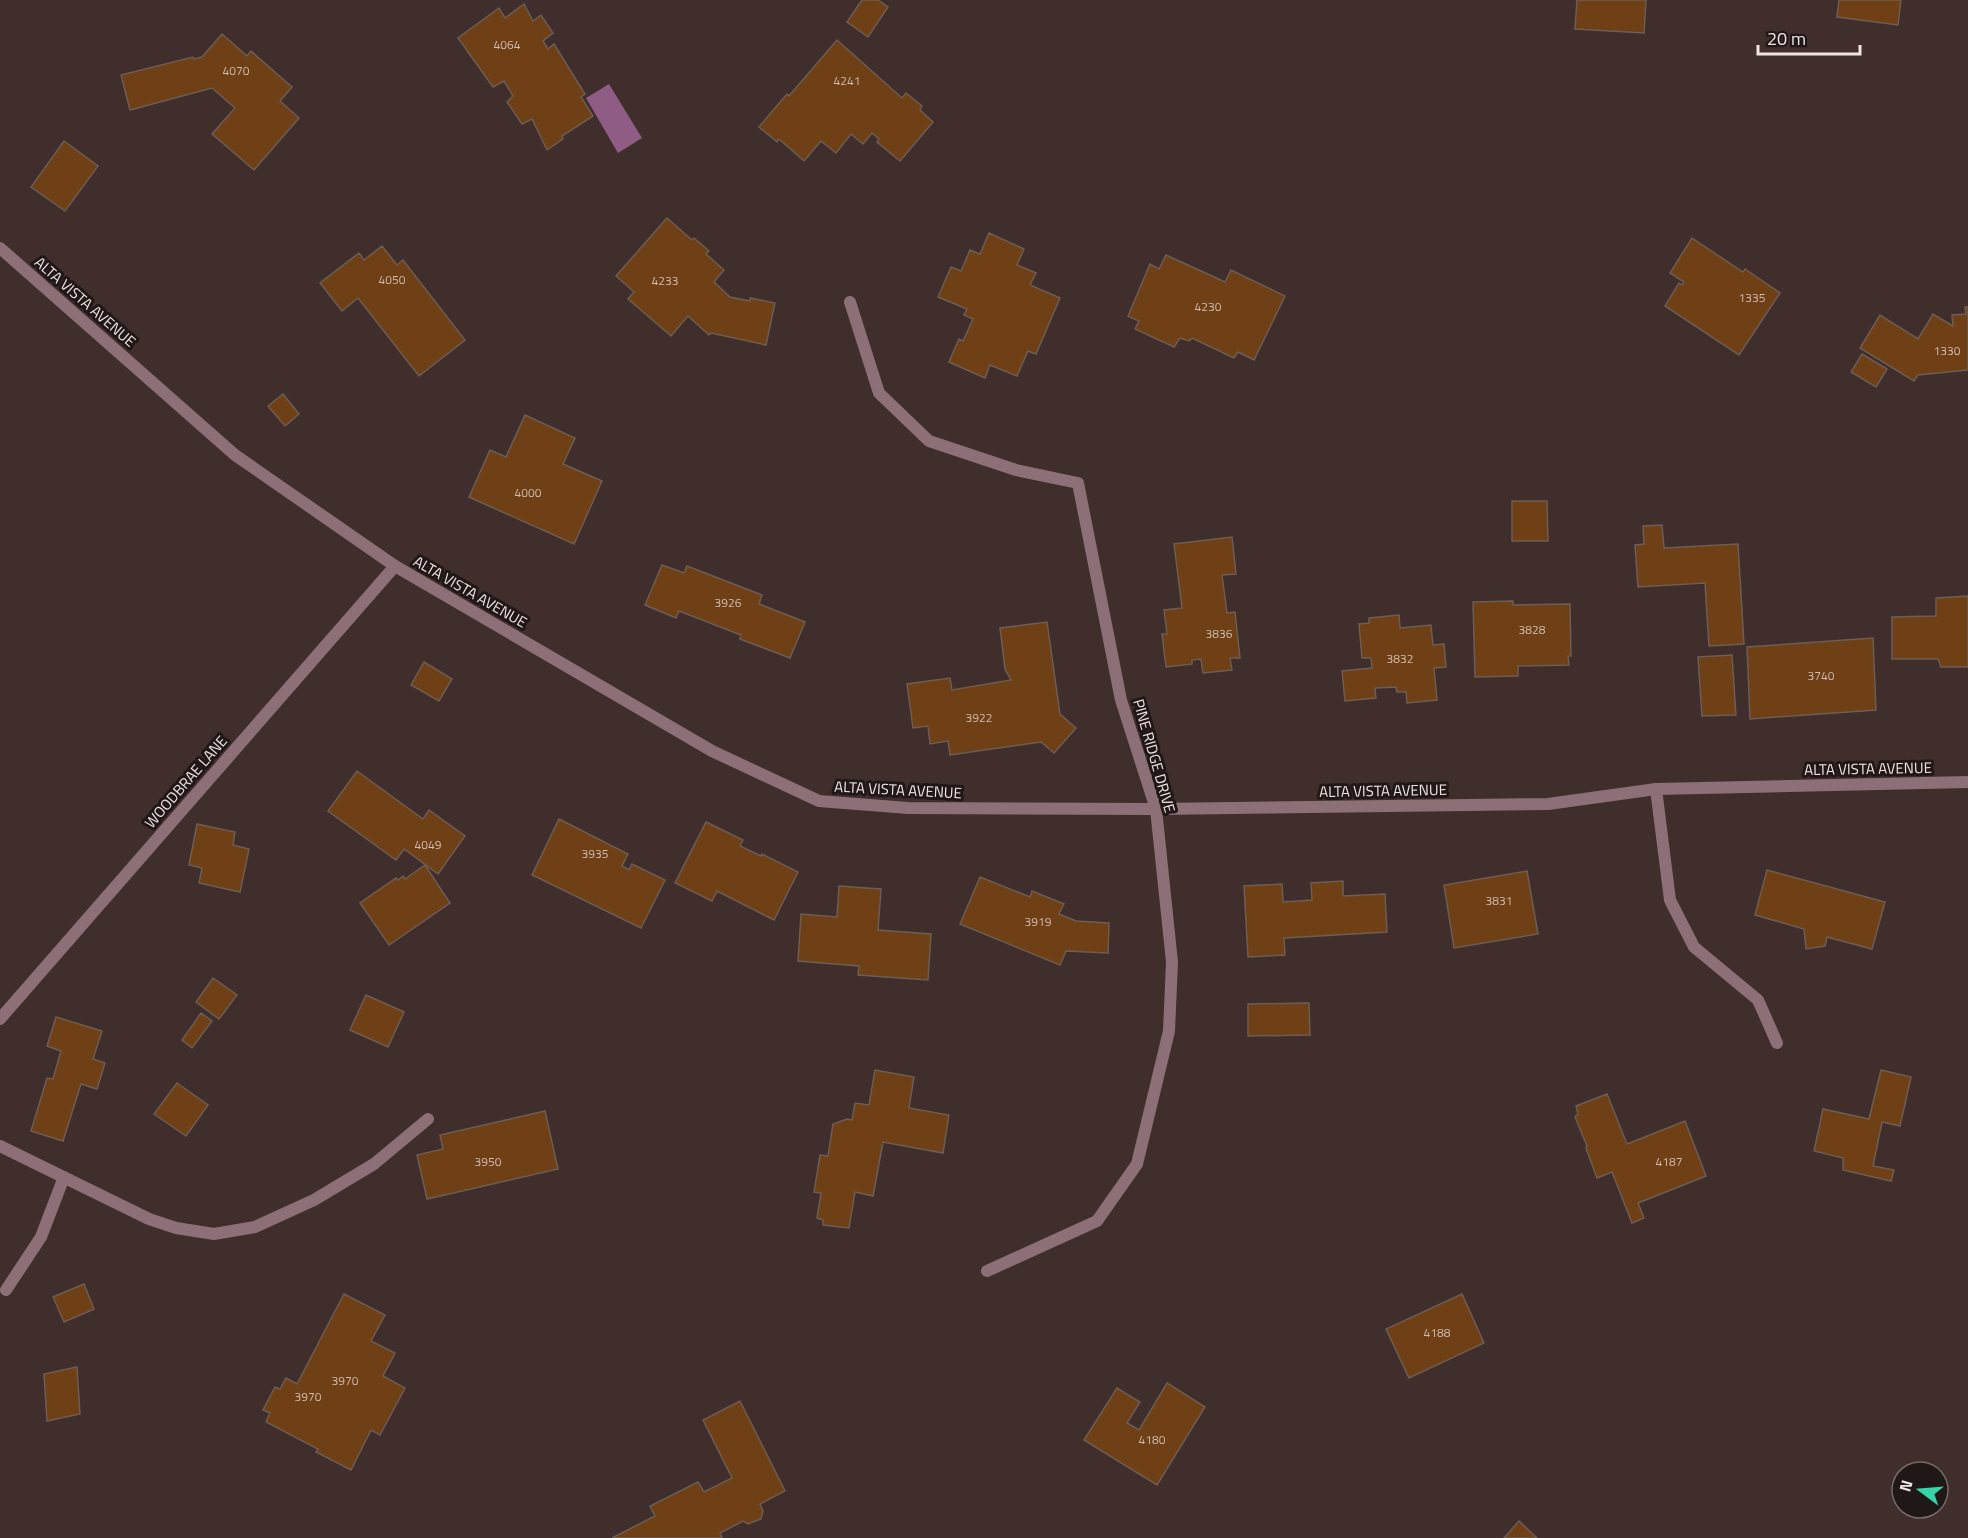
<svg xmlns="http://www.w3.org/2000/svg" width="1968" height="1538" font-family="'Titillium Web',sans-serif">
  <style>
    .water { fill: #8e5c84 }
    .building { fill: #6f3f16; stroke: #6d5d53; stroke-width: 1.5 }
    .lines { fill: none; stroke-linecap: round; stroke-linejoin: round }
    .lane { stroke: #8d7077; stroke-width: 12 }
    .street { stroke: #8d7077; stroke-width: 12 }
    .labels { text-anchor: middle; stroke-width: 6; stroke-linejoin: round; paint-order: stroke }
    .number-label { font-size: 12px; fill: #d0bcb0 }
    .street-label { font-size: 15px; fill: #f1e5e3; stroke: #201817 }
  </style>
  <rect width="100%" height="100%" fill="#3f2e2b"/>
  <!-- water -->
  <path class="water" d="M609,84L642,138L618,153L586,98Z"/>
  <!-- building -->
  <g class="building">
    <path d="M862,0H878L888,7L868,37L847,22Z"/>
    <path d="M1577,0H1646L1644,33L1575,29Z"/>
    <path d="M1839,0H1901L1898,25L1837,17Z"/>
    <path d="M524,4L533,21L541,15L553,33L543,41L548,49L554,44L585,94L581,97L593,116L562,136L563,139L547,150L532,119L522,124L507,102L513,96L504,81L493,87L458,38L499,8L505,18Z"/>
    <path d="M222,34L247,56L251,51L292,87L280,101L299,118L254,170L212,134L235,108L212,88L130,110L121,75L193,57L194,59L202,57Z"/>
    <path d="M837,40L902,98L906,93L922,106L920,110L933,122L900,161L877,142L879,139L872,133L863,144L851,134L836,153L821,141L804,161L779,139L777,142L759,127L787,94L789,96Z"/>
    <path d="M64,141L98,166L65,211L31,187Z"/>
    <path d="M667,218L692,240L694,238L709,251L706,254L724,270L714,282L730,297L750,301V298L775,303L766,345L711,333L709,335L688,316L671,336L628,299L634,292L616,276Z"/>
    <path d="M989,233L1024,249L1017,265L1036,273L1030,285L1060,298L1036,354L1028,351L1017,376L990,365L985,378L949,362L959,339L963,341L973,319L964,315L967,309L938,297L951,267L961,271L970,250L980,254Z"/>
    <path d="M1692,238L1743,272L1745,269L1780,293L1739,355L1665,306L1679,283L1682,285L1684,282L1670,273Z"/>
    <path d="M382,246L397,265L403,260L465,340L419,376L358,298L342,311L320,283L359,253L364,260Z"/>
    <path d="M1166,255L1225,282L1231,270L1285,296L1254,360L1238,352L1234,358L1192,338L1189,341L1180,338L1174,347L1135,329L1139,321L1128,316L1150,264L1159,269Z"/>
    <path d="M1965,307H1968V370L1918,375L1914,381L1860,348L1880,315L1918,339L1933,314L1953,326L1952,315L1966,314Z"/>
    <path d="M1862,354L1887,369L1876,387L1851,372Z"/>
    <path d="M283,394L299,414L285,426L268,406Z"/>
    <path d="M525,415L575,438L563,464L602,481L574,544L469,497L490,450L506,457Z"/>
    <path d="M1512,501H1547L1548,541H1512Z"/>
    <path d="M1662,525L1664,548L1738,544L1744,644L1709,646L1705,583L1638,587L1635,545L1644,544L1643,526Z"/>
    <path d="M1232,537L1236,574L1222,575L1227,613L1235,612L1240,658H1230L1232,670L1203,673L1201,659L1192,660V664L1166,667L1162,634H1167L1164,610L1182,608L1174,544Z"/>
    <path d="M662,565L684,573L687,566L762,595L759,604L805,622L790,658L740,639L741,635L679,611L676,618L645,605Z"/>
    <path d="M1968,596V667H1941L1938,659H1892V617L1936,616V598Z"/>
    <path d="M1513,601V605L1570,604L1571,656H1568L1569,665L1518,666V676L1475,677L1473,602Z"/>
    <path d="M1399,615L1400,628L1431,625L1433,645L1444,644L1446,667L1434,668L1437,700L1407,703L1406,692H1397L1396,687L1375,688L1376,698L1345,701L1342,671L1372,668L1371,658H1362L1359,624L1369,623V618Z"/>
    <path d="M1047,622L1060,714L1076,728L1054,753L1041,742L950,755L948,741L930,744L928,726L913,728L907,684L950,678L952,690L1011,680L1005,669L1000,628Z"/>
    <path d="M1873,638L1876,710L1750,719L1747,647Z"/>
    <path d="M1732,655L1736,715L1702,716L1698,657Z"/>
    <path d="M424,662L452,679L439,701L411,685Z"/>
    <path d="M357,771L423,819L429,810L465,836L438,874L404,849L396,860L328,811Z"/>
    <path d="M559,819L628,854L622,866L629,870L632,864L665,880L641,928L532,875Z"/>
    <path d="M706,822L743,840L740,846L761,856L762,854L798,872L774,920L717,891L712,901L675,883Z"/>
    <path d="M197,824L235,832L233,845L249,849L240,892L199,883L202,868L189,865Z"/>
    <path d="M425,865L450,903L389,945L360,903L396,878L398,880L403,876L405,879Z"/>
    <path d="M1767,870L1885,902L1872,949L1827,937L1825,946L1806,949L1804,929L1755,915Z"/>
    <path d="M1527,871L1538,934L1454,948L1444,885Z"/>
    <path d="M980,877L1030,897L1032,891L1064,904L1059,914L1076,921L1109,923L1108,953L1066,951L1060,965L960,924Z"/>
    <path d="M1343,881V896L1385,894L1387,932L1284,938L1285,955L1248,957L1244,886L1282,884L1283,902L1312,900L1311,883Z"/>
    <path d="M839,886L881,889L878,930L931,934L928,980L858,975L859,966L798,961L801,914L837,917Z"/>
    <path d="M213,978L237,995L219,1019L196,1002Z"/>
    <path d="M366,995L404,1012L388,1047L350,1030Z"/>
    <path d="M1309,1003L1310,1035L1248,1036V1004Z"/>
    <path d="M201,1013L212,1021L192,1048L182,1040Z"/>
    <path d="M56,1017L102,1031L93,1059L105,1063L97,1089L81,1084L63,1141L31,1131L47,1078L53,1079L61,1051L47,1046Z"/>
    <path d="M875,1070L914,1077L909,1108L949,1115L943,1153L883,1142L873,1196L855,1192L849,1228L823,1225V1220L817,1218L821,1193L814,1192L820,1155L828,1156L833,1124L847,1119L852,1120L855,1103L869,1105Z"/>
    <path d="M1881,1070L1911,1077L1900,1126L1882,1122L1873,1166L1894,1170L1891,1181L1843,1170V1158L1814,1151L1823,1109L1869,1119Z"/>
    <path d="M177,1083L208,1105L186,1136L154,1114Z"/>
    <path d="M1607,1094L1627,1144L1685,1121L1706,1176L1638,1203L1644,1218L1632,1223L1612,1172L1597,1178L1586,1148L1587,1146L1575,1117L1578,1114L1576,1106Z"/>
    <path d="M545,1111L558,1169L427,1199L417,1155L443,1149L440,1135Z"/>
    <path d="M84,1284L94,1309L64,1322L53,1297Z"/>
    <path d="M344,1294L385,1315L371,1341L395,1353L383,1376L405,1388L380,1435L371,1430L351,1470L316,1452L318,1449L266,1422L270,1413L263,1410L275,1387L280,1389L286,1378L297,1384Z"/>
    <path d="M1462,1294L1484,1343L1409,1378L1386,1329Z"/>
    <path d="M77,1367L80,1414L47,1421L44,1374Z"/>
    <path d="M1167,1383L1205,1407L1157,1485L1084,1440L1117,1388L1140,1402L1127,1423L1139,1430Z"/>
    <path d="M740,1401L785,1491L760,1504L763,1511L761,1519L748,1524L743,1521L720,1533L722,1538H612L655,1516L650,1506L698,1482L704,1492L732,1478L703,1420Z"/>
    <path d="M1519,1521L1537,1538H1504Z"/>
  </g>
  <g class="lines">
    <!-- lane -->
    <g class="lane">
      <path d="M0,1146L149,1219L176,1228L214,1234L255,1227L314,1200L374,1164L428,1119"/>
      <path d="M6,1290L41,1237L64,1177"/>
    </g>
    <!-- street -->
    <g class="street">
      <path d="M0,248L235,455L395,566L712,751L819,801L908,808L1156,809L1548,804L1656,789L1968,782"/>
      <path d="M850,302L879,393L929,441L1016,470L1078,483L1121,700L1156,809L1172,962L1169,1031L1137,1164L1097,1221L987,1271"/>
      <path d="M1656,789L1670,900L1694,947L1758,1000L1777,1043"/>
      <path d="M0,1019L395,566"/>
    </g>
  </g>
  <g class="labels">
    <!-- number labels -->
    <g class="number-label">
      <text x="507" y="49">4064</text>
      <text x="236" y="75">4070</text>
      <text x="847" y="85">4241</text>
      <text x="392" y="284">4050</text>
      <text x="665" y="285">4233</text>
      <text x="1752" y="302">1335</text>
      <text x="1208" y="311">4230</text>
      <text x="1947" y="355">1330</text>
      <text x="528" y="497">4000</text>
      <text x="728" y="607">3926</text>
      <text x="1532" y="634">3828</text>
      <text x="1219" y="638">3836</text>
      <text x="1400" y="663">3832</text>
      <text x="1821" y="680">3740</text>
      <text x="979" y="722">3922</text>
      <text x="428" y="849">4049</text>
      <text x="595" y="858">3935</text>
      <text x="1499" y="905">3831</text>
      <text x="1038" y="926">3919</text>
      <text x="488" y="1166">3950</text>
      <text x="1669" y="1166">4187</text>
      <text x="1437" y="1337">4188</text>
      <text x="345" y="1385">3970</text>
      <text x="308" y="1401">3970</text>
      <text x="1152" y="1444">4180</text>
    </g>
    <!-- street labels -->
    <g class="street-label">
      <text transform="translate(85 302) rotate(41)" y="5">ALTA VISTA AVENUE</text>
      <text transform="translate(470 592) rotate(30)" y="5">ALTA VISTA AVENUE</text>
      <text transform="translate(1154 756) rotate(74)" y="5">PINE RIDGE DRIVE</text>
      <text transform="translate(1868 769) rotate(-1)" y="5">ALTA VISTA AVENUE</text>
      <text transform="translate(186 782) rotate(-49)" y="5">WOODBRAE LANE</text>
      <text transform="translate(898 790) rotate(3)" y="5">ALTA VISTA AVENUE</text>
      <text transform="translate(1383 791) rotate(-1)" y="5">ALTA VISTA AVENUE</text>
    </g>
  </g>
  <!-- north arrow -->
  <g transform="translate(1920 1490) rotate(286)"><circle r="28" fill="#201817" stroke="#746a69" stroke-width="1.5"/>
  <path d="M0-4.5L10 22L0 15L-10 22Z" fill="#36d4a7"/>
  <text y="-9" font-size="16" font-weight="bold" text-anchor="middle" fill="#f1e5e3">N</text>
  </g>
  <!-- scale -->
  <path d="M1758 45v9h102v-9" fill="none" stroke="#f1e5e3" stroke-width="3"/>
  <text x="1767" y="45" font-size="18" fill="#f1e5e3" stroke="#201817" stroke-width="4.5" paint-order="stroke">20 m</text>
</svg>
